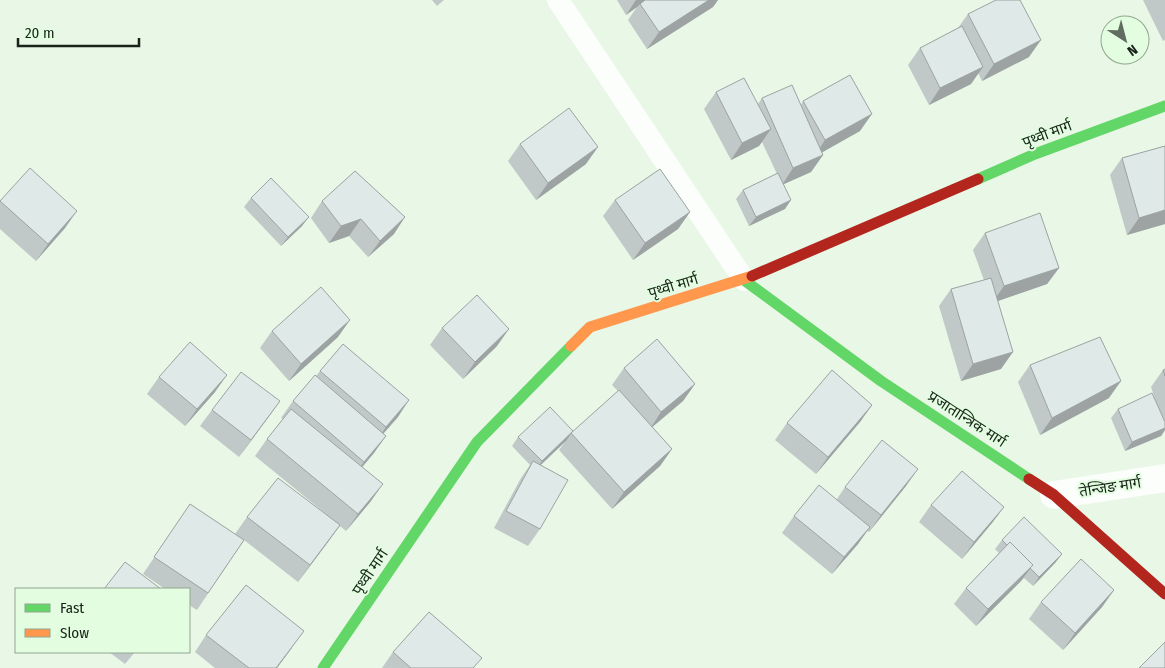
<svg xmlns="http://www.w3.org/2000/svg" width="1165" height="668" font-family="'Fira Sans Condensed','Noto Sans Devanagari',sans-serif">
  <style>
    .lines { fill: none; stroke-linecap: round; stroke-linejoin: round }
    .lane { stroke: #fcfefb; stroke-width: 22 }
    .street { stroke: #fcfefb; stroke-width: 28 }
    .fast { stroke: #63d668; stroke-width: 11 }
    .slow { stroke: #ff974d; stroke-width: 11 }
    .jam { stroke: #b3261e; stroke-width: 11 }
    .wall { fill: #c0c8c8 }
    .shaded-wall { fill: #9ca3a2 }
    .building { fill: #dfe9e8; stroke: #9ca3a2 }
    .labels { text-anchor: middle; stroke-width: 4; stroke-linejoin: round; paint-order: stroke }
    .street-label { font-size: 15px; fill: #192319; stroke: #e2fde0 }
  </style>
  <rect width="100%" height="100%" fill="#e8f7e6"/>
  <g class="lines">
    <!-- lane -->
    <path class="lane" d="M558,0L744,280"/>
    <!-- street -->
    <path class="street" d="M1054,495L1165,478"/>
    <!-- fast -->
    <g class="fast">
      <path d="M978,179L1035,154L1165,106"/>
      <path d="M744,280L881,381L1029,479"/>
      <path d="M323,668L477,442L571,346"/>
    </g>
    <!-- slow -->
    <path class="slow" d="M571,346L590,327L752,276"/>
    <!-- jam -->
    <g class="jam">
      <path d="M752,276L978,179"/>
      <path d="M1029,479L1054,495L1165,594"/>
    </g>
  </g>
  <!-- wall -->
  <g class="wall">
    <path d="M432,0H444L437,6Z"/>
    <path d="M617,0H718L713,7L647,49L628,20L637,7L626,15Z"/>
    <path d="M1143,0H1165V40L1163,41Z"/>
    <path d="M968,14L1029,57L982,81L978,73L971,84L929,105L908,65L920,48L958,28Z"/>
    <path d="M716,92L758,104L762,98L801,105L803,101L860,131L822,152L823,155L811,172L783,184L785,209L749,226L736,199L743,190L777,174L762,142L759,146L731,160L704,109Z"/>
    <path d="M520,144L586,164L536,200L508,161Z"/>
    <path d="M1165,146V224L1127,235L1110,175L1122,158Z"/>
    <path d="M251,198L302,226L281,246L244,207Z"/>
    <path d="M615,200L690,212L678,229L633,260L603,216Z"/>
    <path d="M0,201L65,228L36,261L0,229Z"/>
    <path d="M322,201L394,234L368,257L349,236L329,243L311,218Z"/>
    <path d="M985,233L1059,268L1047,284L998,301L1001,369L961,381L939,306L951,289L984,280L973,250Z"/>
    <path d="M442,328L497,346L463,379L430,345Z"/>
    <path d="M272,331L338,337L289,381L260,348Z"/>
    <path d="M1030,365L1109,398L1040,435L1018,382Z"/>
    <path d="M624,368L695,384L683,401L652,427L672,449L660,466L612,509L559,450L566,441L541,465L540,529L528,546L494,528L521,478L530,465L512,446L518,437L572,433L618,391L612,385Z"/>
    <path d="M1165,369V430L1161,436L1125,451L1111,418L1118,409L1157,405L1151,387L1163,370Z"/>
    <path d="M320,371L398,417L383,434L374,453L362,467L371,501L346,531L340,526L298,582L244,540L197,610L189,605V589H165L143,574L190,504L235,534L247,517L326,514L255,456L267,439L283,419L281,418L293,401L316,376Z"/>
    <path d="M159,377L215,392L185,426L147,394Z"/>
    <path d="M280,401L239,457L200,426L212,410Z"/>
    <path d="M872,405L860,422L816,474L775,440L787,423Z"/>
    <path d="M906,486L869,532L867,531L858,544L832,574L782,533L794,516L837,499L845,487Z"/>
    <path d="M931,505L1004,507L992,523L962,559L919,522Z"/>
    <path d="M1002,540L1062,554L1055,563L1033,586L1024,578L976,626L954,604L966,588L999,553L995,549Z"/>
    <path d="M1114,590L1102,607L1063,650L1029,619L1041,602Z"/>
    <path d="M206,635L292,648L277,668H215L195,652Z"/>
    <path d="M109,652H135L125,664Z"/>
    <path d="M393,652L475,668H382Z"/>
  </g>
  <!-- shaded-wall -->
  <g class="shaded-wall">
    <path d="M636,0H649L640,4L637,7L626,15Z"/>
    <path d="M709,0H718L713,7L647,49L659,32Z"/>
    <path d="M1041,40L1029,57L982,81L994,64Z"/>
    <path d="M983,67L971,84L929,105L940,88Z"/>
    <path d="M872,114L860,131L814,157L825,140Z"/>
    <path d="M771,129L759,146L731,160L742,143Z"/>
    <path d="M598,147L586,164L536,200L548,183Z"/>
    <path d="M823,155L811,172L782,185L793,168Z"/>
    <path d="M791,200L785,209L749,226L756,217Z"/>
    <path d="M1165,210V224L1127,235L1139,218Z"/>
    <path d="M77,211L65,228L36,261L48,244Z"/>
    <path d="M690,212L678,229L633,260L645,243Z"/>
    <path d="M309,217L302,226L281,246L288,237Z"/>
    <path d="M405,217L394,234L368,257L380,241Z"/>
    <path d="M361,219L349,236L329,243L341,226Z"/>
    <path d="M1059,268L1047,284L992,303L1004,286Z"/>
    <path d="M350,320L338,337L289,381L301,364Z"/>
    <path d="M509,329L497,346L463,379L475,362Z"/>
    <path d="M1013,352L1001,369L961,381L973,364Z"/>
    <path d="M227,375L215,392L185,426L197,409Z"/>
    <path d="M1121,381L1109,398L1040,435L1052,418Z"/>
    <path d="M695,384L683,401L650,429L661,412Z"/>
    <path d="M409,400L398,417L374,444L386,427Z"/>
    <path d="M280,401L268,418L239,457L251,440Z"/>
    <path d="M872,405L860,422L816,474L828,457Z"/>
    <path d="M1165,428V430L1161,436L1125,451L1132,442Z"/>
    <path d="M573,431L566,441L535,470L542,461Z"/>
    <path d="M386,436L374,453L352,479L364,462Z"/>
    <path d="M672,449L660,466L612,509L624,492Z"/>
    <path d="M918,469L906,486L869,532L881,515Z"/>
    <path d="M383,484L371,501L346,531L358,514Z"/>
    <path d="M1004,507L992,523L962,559L974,542Z"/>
    <path d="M340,525L328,542L298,582L310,565Z"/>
    <path d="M870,527L858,544L832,574L844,557Z"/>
    <path d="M1062,554L1055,563L1033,586L1039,577Z"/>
    <path d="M1033,565L1021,581L976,626L988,609Z"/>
    <path d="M1114,590L1102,607L1063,650L1075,633Z"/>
    <path d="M304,631L277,668H276Z"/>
  </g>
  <!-- building -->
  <g class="building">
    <path d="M645,0H709L659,32L640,4Z"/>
    <path d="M996,0H1020L1041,40L994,64L968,14Z"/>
    <path d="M962,26L983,67L940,88L920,48Z"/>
    <path d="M850,75L872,114L825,140L803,101Z"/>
    <path d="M744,78L771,129L742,143L716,92Z"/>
    <path d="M792,85L823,155L793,168L762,98Z"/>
    <path d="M569,108L598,147L548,183L520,144Z"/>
    <path d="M1165,146V210L1139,218L1122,158Z"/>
    <path d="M30,168L77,211L48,244L0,201Z"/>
    <path d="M660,169L690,212L645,243L615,200Z"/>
    <path d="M355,171L405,217L380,241L361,219L341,226L322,201Z"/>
    <path d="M778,173L791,200L756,217L743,190Z"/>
    <path d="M271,178L309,217L288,237L251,198Z"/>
    <path d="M1040,213L1059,268L1004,286L985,233Z"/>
    <path d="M991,278L1013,352L973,364L951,289Z"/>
    <path d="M321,287L350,320L301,364L272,331Z"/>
    <path d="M477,295L509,329L475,362L442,328Z"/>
    <path d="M1100,337L1121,381L1052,418L1030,365Z"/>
    <path d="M657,339L695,384L661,412L624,368Z"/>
    <path d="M190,342L227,375L197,409L159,377Z"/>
    <path d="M343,344L409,400L386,427L320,371Z"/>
    <path d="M1165,369V376L1163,370Z"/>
    <path d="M832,370L872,405L828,457L787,423Z"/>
    <path d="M241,372L280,401L251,440L212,410Z"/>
    <path d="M315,375L386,436L364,462L293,401Z"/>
    <path d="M619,390L672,449L624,492L571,433Z"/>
    <path d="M1152,393L1165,422V428L1132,442L1118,409Z"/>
    <path d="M550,407L573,431L542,461L518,437Z"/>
    <path d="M291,409L383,484L358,514L267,439Z"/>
    <path d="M882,440L918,469L881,515L845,487Z"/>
    <path d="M533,461L568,480L540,529L506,511Z"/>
    <path d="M962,471L1004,507L974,542L931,505Z"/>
    <path d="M278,478L340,525L310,565L247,517Z"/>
    <path d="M819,485L870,527L844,557L794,516Z"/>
    <path d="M190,504L244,540L208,593L154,557Z"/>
    <path d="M1024,517L1062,554L1039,577L1030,568L1033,565L1010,542L1007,545L1002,540Z"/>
    <path d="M1010,542L1033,565L988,609L966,588Z"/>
    <path d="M1081,559L1114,590L1075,633L1041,602Z"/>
    <path d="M125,562L161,589H104Z"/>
    <path d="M246,585L304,631L276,668H249L206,635Z"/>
    <path d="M429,612L482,658L473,668H411L393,652Z"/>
    <path d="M1165,642V668H1139Z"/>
  </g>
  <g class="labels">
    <!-- street labels -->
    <g class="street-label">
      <text transform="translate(1047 134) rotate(-21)" y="5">पृथ्वी मार्ग</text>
      <text transform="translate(673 286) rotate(-17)" y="5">पृथ्वी मार्ग</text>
      <text transform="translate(967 419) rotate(33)" y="5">प्रजातान्त्रिक मार्ग</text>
      <text transform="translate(1110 487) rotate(-9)" y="5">तेन्जिङ मार्ग</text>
      <text transform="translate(370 572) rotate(-56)" y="5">पृथ्वी मार्ग</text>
    </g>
  </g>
  <!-- legend -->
  <rect x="15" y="588" width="175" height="65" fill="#e2fde0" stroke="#92a690"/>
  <rect x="25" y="604" width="25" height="8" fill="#63d668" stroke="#92a690"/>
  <text x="60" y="613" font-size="15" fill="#192319">Fast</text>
  <rect x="25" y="629" width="25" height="8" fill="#ff974d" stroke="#92a690"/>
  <text x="60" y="638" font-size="15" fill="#192319">Slow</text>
  <!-- north arrow -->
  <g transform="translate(1125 40) rotate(144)"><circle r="24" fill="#e2fde0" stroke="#92a690"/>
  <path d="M0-4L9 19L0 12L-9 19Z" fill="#616d61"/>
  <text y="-8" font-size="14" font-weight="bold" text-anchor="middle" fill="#192319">N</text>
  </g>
  <!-- scale -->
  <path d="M18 38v8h121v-8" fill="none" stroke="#192319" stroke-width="2.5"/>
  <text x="25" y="38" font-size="15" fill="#192319" stroke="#e2fde0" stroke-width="4" paint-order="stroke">20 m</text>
</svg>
